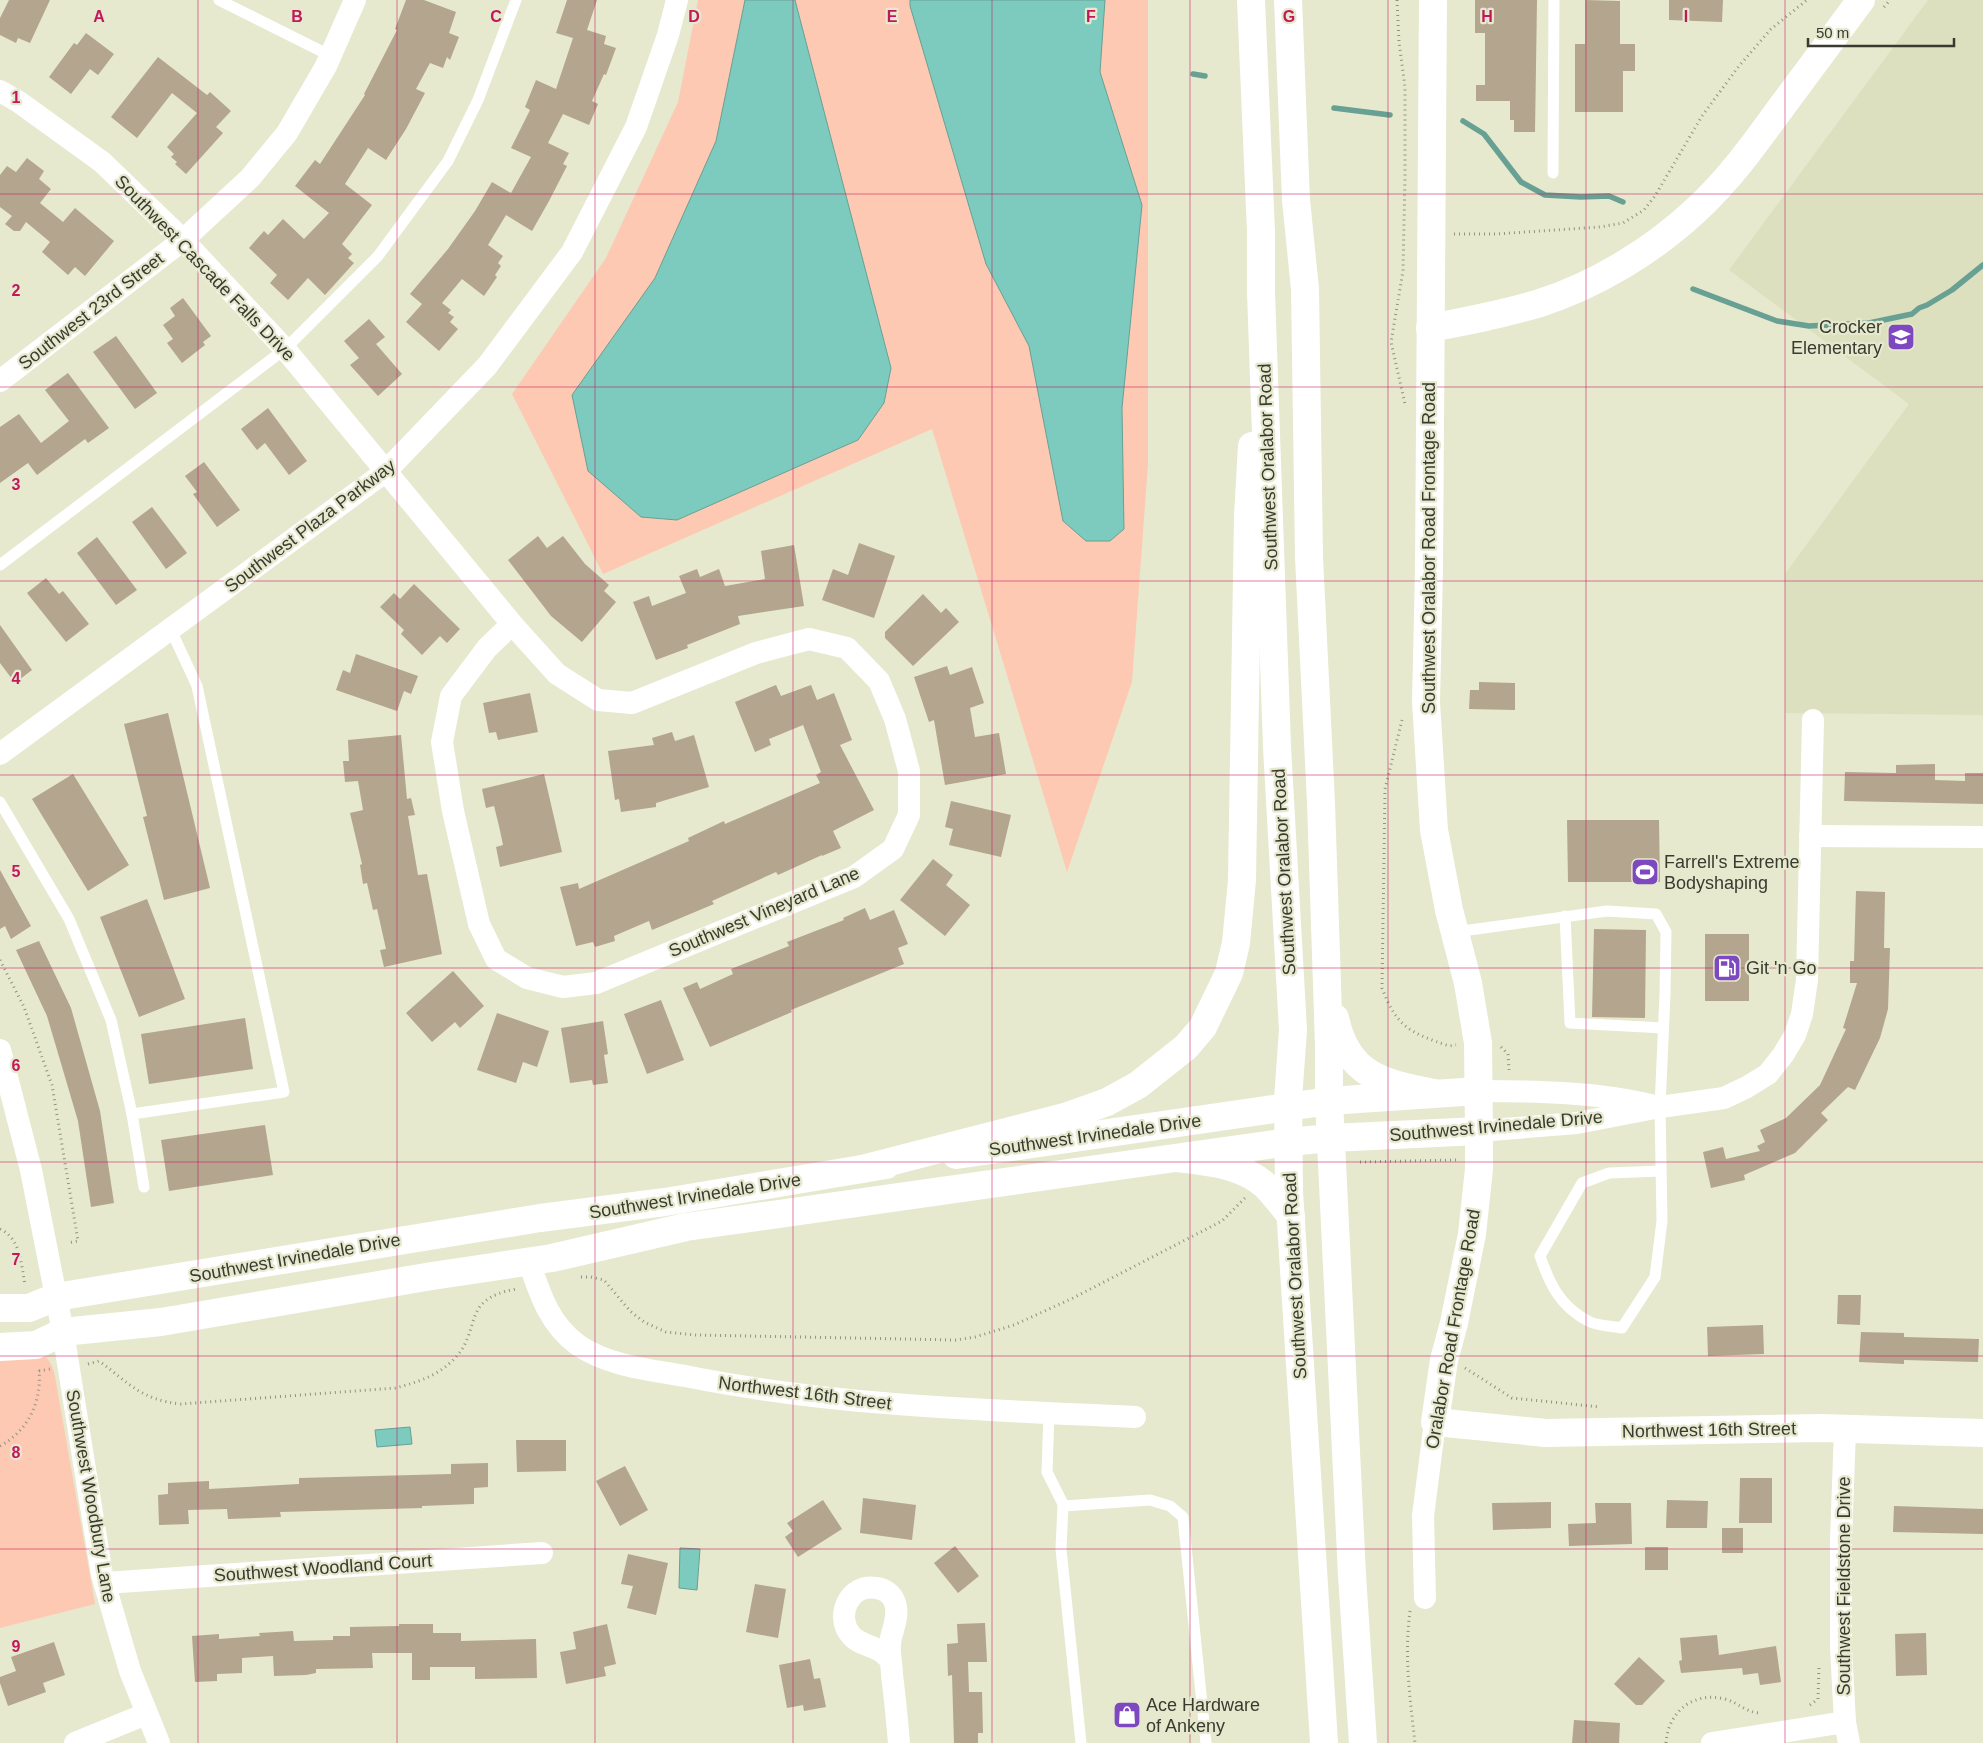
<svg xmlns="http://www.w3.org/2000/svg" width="1983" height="1743" font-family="Arial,sans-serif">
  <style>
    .built { fill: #dce0be }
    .green { fill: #fdc9b3 }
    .water { fill: #7ccbbe; stroke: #68a093 }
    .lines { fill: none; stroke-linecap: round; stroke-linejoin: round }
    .stream { stroke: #68a093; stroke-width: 5.5 }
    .building { fill: #b3a58e }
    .path { stroke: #919380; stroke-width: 3; stroke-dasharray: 1 4; stroke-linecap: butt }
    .lane { stroke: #fff; stroke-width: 11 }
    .street { stroke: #fff; stroke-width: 22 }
    .secondary { stroke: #fff; stroke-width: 28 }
    .primary { stroke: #fff; stroke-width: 28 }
    .grid { fill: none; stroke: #c2185b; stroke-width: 1; stroke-opacity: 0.55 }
    .labels { text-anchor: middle; stroke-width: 4.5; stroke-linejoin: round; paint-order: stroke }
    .street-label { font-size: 18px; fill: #393b30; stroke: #e6e9ce }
    .poi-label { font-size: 18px; fill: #393b30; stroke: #e6e9ce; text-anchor: start }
    .grid-label { font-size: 16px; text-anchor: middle; font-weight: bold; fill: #c2185b; stroke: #e6e9ce; stroke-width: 4.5; stroke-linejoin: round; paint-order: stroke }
  </style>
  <rect width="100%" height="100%" fill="#e6e9ce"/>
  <!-- built -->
  <path class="built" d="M1928,0H1983V715L1785,713V574L1909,404L1729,270Z"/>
  <!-- green -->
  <g class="green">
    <path d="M698,0H1148V464L1132,682L1067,872L932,429L603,574L512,394L606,258L678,102Z"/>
    <path d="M43,1355C52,1361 54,1371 56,1382L95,1604L0,1628V1361Z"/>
  </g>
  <!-- water -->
  <g class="water">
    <path d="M745,0H795L891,368L884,403L858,440L677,520L641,517L588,471L572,395L655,278L716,141Z"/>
    <path d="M910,0H1105L1100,72L1142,205L1122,408L1124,529L1110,541H1086L1063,521L1029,346L986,264L910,6Z"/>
    <path d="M410,1427L412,1444L377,1447L375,1430Z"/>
    <path d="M680,1548L700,1549L697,1590L679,1588Z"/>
  </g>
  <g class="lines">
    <!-- stream -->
    <g class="stream">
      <path d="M1193,74L1205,76"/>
      <path d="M1334,108L1390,115"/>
      <path d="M1463,121L1484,134L1521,182L1545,195L1581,197L1609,196L1623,202"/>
      <path d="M1693,289L1777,321L1809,326L1869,323L1912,314L1919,308L1927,305L1952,290L1983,265"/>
    </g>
  </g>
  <!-- building -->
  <g class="building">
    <path d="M9,0H50L30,43L18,38L16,43L0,35V18Z"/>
    <path d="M406,0H424L456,12L449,33L459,37L450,60L447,57L443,68L430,63L416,89L425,93L406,129L386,160L368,148L345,184L372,205L342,244L352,254L348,258L354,263L325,295L308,278L288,300L270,283L277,275L249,248L264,231L268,235L283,219L304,239L329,213L295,186L315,160L320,164L365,95L364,94L397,30L395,29Z"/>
    <path d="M567,0H597L587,30L606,36L604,44L616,48L606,75L604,74L592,101L598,104L589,125L563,114L548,143L569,153L563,164L567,166L549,201L532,231L506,215L488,245L503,256L498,263L501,266L495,275L497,277L484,296L462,279L442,303L451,310L448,313L454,317L450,322L458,329L439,351L406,322L422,304L410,294L448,249L475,211L492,182L511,193L531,157L511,148L530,110L525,107L536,80L556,89L573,38L556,33Z"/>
    <path d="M1475,0H1537L1535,132H1514V120H1510V101H1476V85H1485V33H1475Z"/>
    <path d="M1585,0L1620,1V44H1635V71H1623V112H1575V44H1585Z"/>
    <path d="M1669,0H1723L1722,22L1669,20Z"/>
    <path d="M86,33L114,54L98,75L90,69L71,94L49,77L74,43L77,45Z"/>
    <path d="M158,57L207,95L210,92L231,111L216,127L223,133L186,174L175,164L177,162L171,157L174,154L167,147L197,113L172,93L137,138L111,117Z"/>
    <path d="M27,158L44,171L39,179L51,189L40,203L63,222L75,208L114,241L85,276L75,267L68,275L42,252L50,242L26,222L20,231H14L5,224L12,216L0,207V175L7,166L16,172Z"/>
    <path d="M183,298L211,336L203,342L205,345L182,363L167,343L173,339L163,325L175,316L170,308Z"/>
    <path d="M369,319L385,337L376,344L402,374L378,396L350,365L359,358L344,341Z"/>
    <path d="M116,336L157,393L135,409L93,352Z"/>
    <path d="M68,373L109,428L88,443L85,439L37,475L28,463L0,483V427L19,414L41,443L69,421L45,390Z"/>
    <path d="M268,408L307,461L289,475L265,443L257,450L241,429Z"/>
    <path d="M204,462L240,510L217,527L193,494L197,492L185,476Z"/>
    <path d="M152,507L187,553L166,569L132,522Z"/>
    <path d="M538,536L547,548L563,536L585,564L609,585L604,591L616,602L582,642L551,616L508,560Z"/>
    <path d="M97,537L137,590L116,605L77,553Z"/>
    <path d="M859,543L895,556L874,618L822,600L833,569L848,575Z"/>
    <path d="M794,545L804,606L738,616L740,624L687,645L688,648L656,660L633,602L649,596L652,606L686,593L679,576L697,569L700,577L719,569L725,586L765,579L761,551Z"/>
    <path d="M46,578L59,594L63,591L89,624L66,642L27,593Z"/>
    <path d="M414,584L460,629L447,643L440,636L422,655L401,634L404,630L380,607L394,593L400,599Z"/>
    <path d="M923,594L941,613L946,608L959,622L913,666L885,638V632Z"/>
    <path d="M0,625L32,670L15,683L0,663Z"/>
    <path d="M356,654L418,676L411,694L404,691L397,711L336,690L343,670L350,673Z"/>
    <path d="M947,666L950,675L972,667L984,703L970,708L975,737L999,733L1006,774L945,785L934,720L929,722L914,677Z"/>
    <path d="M1479,682L1515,683V710L1469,709L1470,690H1479Z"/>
    <path d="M776,685L781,696L811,685L817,700L834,693L852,740L840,745L874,810L833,831L841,848L822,856V855L778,875L776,872L712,901L714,904L652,930L649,921L614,936L615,941L595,947L593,942L576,946L560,887L578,883L579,889L689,841L688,838L724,821L725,824L820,783L816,775L821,772L803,725L769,739L771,745L755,752L735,702Z"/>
    <path d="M530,693L538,732L498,740L496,732L489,733L483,703Z"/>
    <path d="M168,713L210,888L164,900L143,817L147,816L124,724Z"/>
    <path d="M672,732L675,741L694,735L709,787L656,803V807L621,812L619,799L615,800L608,751L654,745L652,738Z"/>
    <path d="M401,735L407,799L411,798L415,815L408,816L418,875L427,874L442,954L384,967L380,950L386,949L377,909L373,910L367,883L363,884L360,865L362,864L350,813L363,810L358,781L345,782L343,761H349L348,740Z"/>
    <path d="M1935,764V780L1965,781V773H1983V804L1844,801L1845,772L1896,773V765Z"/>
    <path d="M73,774L129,865L88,891L32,799Z"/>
    <path d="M544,774L562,852L500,867L496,847L503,845L499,826L494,806L486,808L482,789Z"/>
    <path d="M951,801L1011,815L1001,857L949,845L953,829L945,827Z"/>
    <path d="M1567,820H1659L1660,882H1568Z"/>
    <path d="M933,859L953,875L946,885L970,905L945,936L900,900Z"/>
    <path d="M0,870L31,926L11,939L5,926L0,929Z"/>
    <path d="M1856,891L1885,892L1884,948H1890L1888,1009L1880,1038L1855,1090L1848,1087L1821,1113L1828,1120L1795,1153L1744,1175L1745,1180L1711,1188L1703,1152L1723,1147L1726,1159L1760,1151L1757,1146L1765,1142L1760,1130L1786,1118L1820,1085L1846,1029L1843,1028L1857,983H1850V961H1854Z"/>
    <path d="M147,899L185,999L139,1017L100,917Z"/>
    <path d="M865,908L870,920L894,910L908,944L898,948L904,964L791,1010L792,1012L710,1047L683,988L697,982L700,989L733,974L731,969L789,946L787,942L844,920L843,918Z"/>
    <path d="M1594,929L1646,930L1645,1018L1592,1017Z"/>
    <rect x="1705" y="934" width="44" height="67"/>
    <path d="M39,941L71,1008L100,1111L114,1203L91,1207L78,1121L47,1016L16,950Z"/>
    <path d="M453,971L484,1006L460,1028L455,1022L432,1042L406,1013Z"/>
    <path d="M661,1000L684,1060L647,1074L624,1014Z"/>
    <path d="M497,1013L549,1031L537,1067L523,1062L516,1083L477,1070Z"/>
    <path d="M245,1018L253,1069L149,1084L141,1034Z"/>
    <path d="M603,1021L608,1054L604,1055L608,1083L593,1085L592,1080L570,1083L561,1028Z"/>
    <path d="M265,1125L273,1175L169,1191L161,1140Z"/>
    <path d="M1838,1295H1861L1860,1325L1837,1324Z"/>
    <path d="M1763,1325L1764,1354L1708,1356L1707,1327Z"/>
    <path d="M1861,1332L1904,1333V1337L1979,1339L1978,1362L1904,1360V1364L1859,1362Z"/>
    <path d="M516,1440H566V1471L517,1472Z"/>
    <path d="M488,1463V1487L474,1488V1504L422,1506V1508L280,1512L281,1517L228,1519L227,1509L188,1510L189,1524L159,1525L158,1495L168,1494V1483L209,1481V1489L299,1484V1478L451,1474V1464Z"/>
    <path d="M625,1466L648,1510L620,1526L596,1481Z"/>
    <path d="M1740,1478H1772V1523H1739Z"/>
    <path d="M863,1498L916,1505L912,1540L860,1533Z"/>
    <path d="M823,1500L842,1529L798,1557L785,1537L793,1531L787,1523Z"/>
    <path d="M1667,1500L1708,1501L1707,1528H1666Z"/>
    <path d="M1551,1502V1528L1493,1530L1492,1503Z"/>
    <path d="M1595,1503H1631L1632,1544L1569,1546L1568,1524L1596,1523Z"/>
    <path d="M1894,1506L1983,1509V1534L1893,1532Z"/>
    <rect x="1722" y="1528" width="21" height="25"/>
    <path d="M955,1546L979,1576L958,1593L934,1563Z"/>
    <rect x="1645" y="1547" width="23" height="23"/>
    <path d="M628,1554L668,1563L656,1615L627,1608L633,1586L621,1584Z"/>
    <path d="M755,1584L786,1589L778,1638L746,1632Z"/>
    <path d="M985,1623L987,1662H968L969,1692H982L983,1733H978V1743H954L952,1675L948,1676L947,1644L958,1643L957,1624Z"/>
    <path d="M399,1624H433V1633H461V1641L536,1639L537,1678L475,1679V1667H430V1680H412V1653H372L373,1668L316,1669V1673L306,1675L274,1676L273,1656L242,1658V1673L217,1674V1681L195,1682L192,1636L219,1634V1639L260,1636L259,1633L293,1631L294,1641L333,1640V1636H350V1627L399,1626Z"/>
    <path d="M607,1624L616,1664L604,1667L606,1676L566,1684L560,1652L576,1649L573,1632Z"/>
    <path d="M1926,1633L1927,1675L1896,1676L1895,1634Z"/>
    <path d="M1717,1635L1719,1655L1776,1646L1781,1682L1760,1685L1758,1673L1743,1675L1742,1668L1681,1673L1679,1661L1682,1660L1680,1638Z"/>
    <path d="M54,1642L65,1675L43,1683L46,1692L8,1706L0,1683V1677L16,1671L11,1657Z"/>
    <path d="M1639,1657L1665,1681L1642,1705H1636L1614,1684Z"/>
    <path d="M810,1659L814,1679L820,1678L826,1707L804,1711L803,1705L787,1708L779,1665Z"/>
    <path d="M1574,1720L1620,1723L1619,1743H1572Z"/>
  </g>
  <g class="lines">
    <!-- path -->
    <g class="path">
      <path d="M1397,0L1399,42L1405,87V176L1403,271L1391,342L1405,404"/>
      <path d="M1884,7L1890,0"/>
      <path d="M1454,234H1496L1600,227L1623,223L1644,210L1655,196L1702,116L1739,66L1771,29L1807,0"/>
      <path d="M1402,720L1385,789L1382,988C1397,1028 1411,1033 1449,1046L1456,1045"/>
      <path d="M0,960L24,1007L52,1085L78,1241L67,1243"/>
      <path d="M1501,1047L1508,1054L1509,1070"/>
      <path d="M1360,1162L1456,1160"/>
      <path d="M0,1229C21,1239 21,1264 25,1285"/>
      <path d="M581,1277H591L604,1280L630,1311L644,1322L666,1332L696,1335L956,1340L975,1337L1014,1325L1073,1298L1222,1221L1245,1198"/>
      <path d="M88,1364L99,1361C129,1383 141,1400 181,1404L395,1388C415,1383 435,1377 451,1362C485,1331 457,1300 516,1289"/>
      <path d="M1465,1368L1512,1398L1600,1407"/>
      <path d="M39,1371L50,1369"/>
      <path d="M0,1446C28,1431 42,1402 39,1370"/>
      <path d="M1410,1611C1404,1656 1410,1699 1415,1743"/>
      <path d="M1810,1705L1818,1699L1819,1666"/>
      <path d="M1666,1743C1668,1712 1693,1691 1725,1699C1739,1703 1745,1712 1760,1713"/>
    </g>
    <!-- lane -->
    <g class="lane">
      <path d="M219,0L331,56"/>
      <path d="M1553,173L1554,0"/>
      <path d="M0,565L285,349L378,256L448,161L478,100L516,0"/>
      <path d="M0,802L69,919L111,1020L132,1114L144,1187"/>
      <path d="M1565,916L1570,1023L1663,1028"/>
      <path d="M1455,932L1607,911L1656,914L1666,932L1665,995L1660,1107L1662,1221L1655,1277L1622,1328C1612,1326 1597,1326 1588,1321C1560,1306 1550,1285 1540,1256L1582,1183L1609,1173L1661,1171"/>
      <path d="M132,1114L284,1092L197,686L171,630"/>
      <path d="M1049,1413L1047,1472L1064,1506L1150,1500L1170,1506L1183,1517L1206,1743"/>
      <path d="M1063,1505L1061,1549L1081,1743"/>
    </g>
    <!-- street -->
    <g class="street">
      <path d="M0,91L19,102L102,162L183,240L285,349L512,624L487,648L451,696L442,742L453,811L479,924L496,959L527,978L563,987L596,983L854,877L893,849L909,815V771L895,719L879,681L847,648L809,639L756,653L632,703L598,700L557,674L512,624"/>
      <path d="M0,381L183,240L250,178L287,133L326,66L355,0"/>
      <path d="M0,754L385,472L487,366L572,252L636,127L668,35L677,0"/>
      <path d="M1810,836L1983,837"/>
      <path d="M0,1050L31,1170L63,1332L102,1575L130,1671L159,1743"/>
      <path d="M1478,1091C1533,1091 1601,1092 1654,1106"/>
      <path d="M1479,1131L1577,1123L1660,1107L1724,1098L1747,1087L1768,1074L1783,1055L1795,1035L1802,1014L1807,980L1813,720"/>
      <path d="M529,1262C540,1294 549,1324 578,1345C610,1367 653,1370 690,1377C837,1406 986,1410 1135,1417"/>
      <path d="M1845,1429L1841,1540V1648L1845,1722L1849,1743"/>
      <path d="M105,1583L542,1553"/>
      <path d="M1425,1598L1423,1516L1435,1422"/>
      <path d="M891,1661C889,1658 886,1655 883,1653C873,1645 858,1645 850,1634C835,1615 850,1583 876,1588C885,1589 892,1594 895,1603C900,1617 891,1631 890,1644C889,1654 892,1665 892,1675C895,1698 897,1720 899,1743"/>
      <path d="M75,1743L146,1714"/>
      <path d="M1712,1743L1845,1722"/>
    </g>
    <!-- secondary -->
    <g class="secondary">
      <path d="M1433,0L1429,568L1426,702L1434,830L1449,910L1468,983L1478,1043L1479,1131V1169L1472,1234L1454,1323L1444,1360L1435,1422L1546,1433L1821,1428L1983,1433"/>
      <path d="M1430,328C1467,321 1504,314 1540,303C1596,285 1652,251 1695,211C1728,181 1754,145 1780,109C1807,73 1834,36 1861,0"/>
      <path d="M956,1155L1329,1101L1478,1091"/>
      <path d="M0,1308H29L56,1297L540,1218L665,1202L886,1165"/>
      <path d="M0,1347L36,1345L63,1332L161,1322L432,1276L552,1258L686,1227L1289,1142L1331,1138L1479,1131"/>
    </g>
    <!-- primary -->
    <g class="primary">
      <path d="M1251,0L1261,232V292L1277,747L1293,1030L1288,1099L1289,1191L1324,1743"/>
      <path d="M1288,0L1296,200L1305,289L1309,557L1321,803L1329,1045V1101L1352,1575L1363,1743"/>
      <path d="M1335,1018C1347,1076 1383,1083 1434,1093"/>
      <path d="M1177,1158C1208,1162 1242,1164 1266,1186C1275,1195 1283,1206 1291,1216"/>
      <path d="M862,1169L1068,1116L1107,1102L1138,1085L1186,1047L1203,1027L1229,973L1236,943L1242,880L1248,516L1252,446"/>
    </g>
  </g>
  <!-- grid -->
  <path class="grid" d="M198,0V1743M397,0V1743M595,0V1743M793,0V1743M992,0V1743M1190,0V1743M1388,0V1743M1586,0V1743M1785,0V1743M0,194H1983M0,387H1983M0,581H1983M0,775H1983M0,968H1983M0,1162H1983M0,1356H1983M0,1549H1983"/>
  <!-- icons -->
  <defs>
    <symbol id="school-square" viewBox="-11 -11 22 22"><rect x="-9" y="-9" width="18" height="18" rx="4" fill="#7e49c0" stroke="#e6e9ce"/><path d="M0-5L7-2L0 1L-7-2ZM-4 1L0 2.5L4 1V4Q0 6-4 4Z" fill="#fff"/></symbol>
    <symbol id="stadium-square" viewBox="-11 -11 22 22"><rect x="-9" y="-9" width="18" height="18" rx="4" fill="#7e49c0" stroke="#e6e9ce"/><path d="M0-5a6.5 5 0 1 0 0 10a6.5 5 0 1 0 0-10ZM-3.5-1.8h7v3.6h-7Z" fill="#fff"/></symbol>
    <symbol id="fuel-square" viewBox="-11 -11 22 22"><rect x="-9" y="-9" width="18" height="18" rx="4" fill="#7e49c0" stroke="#e6e9ce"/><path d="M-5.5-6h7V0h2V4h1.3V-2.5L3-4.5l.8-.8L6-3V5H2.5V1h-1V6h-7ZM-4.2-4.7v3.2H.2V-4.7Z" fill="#fff"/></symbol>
    <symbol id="shop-square" viewBox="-11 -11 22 22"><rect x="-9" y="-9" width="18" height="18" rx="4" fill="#7e49c0" stroke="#e6e9ce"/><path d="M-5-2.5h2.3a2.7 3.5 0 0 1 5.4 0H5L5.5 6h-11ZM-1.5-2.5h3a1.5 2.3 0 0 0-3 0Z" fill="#fff"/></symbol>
  </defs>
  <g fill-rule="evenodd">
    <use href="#school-square" x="1885" y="321" width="32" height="32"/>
    <use href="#stadium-square" x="1629" y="856" width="32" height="32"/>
    <use href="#fuel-square" x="1711" y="952" width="32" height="32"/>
    <use href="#shop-square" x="1111" y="1699" width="32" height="32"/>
  </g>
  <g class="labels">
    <!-- street labels -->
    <g class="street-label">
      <text transform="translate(205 268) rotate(46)" y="6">Southwest Cascade Falls Drive</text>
      <text transform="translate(91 311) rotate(-38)" y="6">Southwest 23rd Street</text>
      <text transform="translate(1268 467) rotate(-92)" y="6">Southwest Oralabor Road</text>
      <text transform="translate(310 526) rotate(-37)" y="6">Southwest Plaza Parkway</text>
      <text transform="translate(1429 548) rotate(-90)" y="6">Southwest Oralabor Road Frontage Road</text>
      <text transform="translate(1284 872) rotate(-93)" y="6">Southwest Oralabor Road</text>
      <text transform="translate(764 912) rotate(-23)" y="6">Southwest Vineyard Lane</text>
      <text transform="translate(1496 1126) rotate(-5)" y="6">Southwest Irvinedale Drive</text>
      <text transform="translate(1095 1135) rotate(-8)" y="6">Southwest Irvinedale Drive</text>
      <text transform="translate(695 1196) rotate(-9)" y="6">Southwest Irvinedale Drive</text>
      <text transform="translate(295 1258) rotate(-10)" y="6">Southwest Irvinedale Drive</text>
      <text transform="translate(1295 1276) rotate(-93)" y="6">Southwest Oralabor Road</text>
      <text transform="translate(1453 1329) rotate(-80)" y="6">Oralabor Road Frontage Road</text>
      <text transform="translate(805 1393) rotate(7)" y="6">Northwest 16th Street</text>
      <text transform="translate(1709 1430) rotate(-1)" y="6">Northwest 16th Street</text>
      <text transform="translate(91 1496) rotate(80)" y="6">Southwest Woodbury Lane</text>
      <text transform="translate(323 1568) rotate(-4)" y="6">Southwest Woodland Court</text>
      <text transform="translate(1844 1586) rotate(-90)" y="6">Southwest Fieldstone Drive</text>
    </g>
    <!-- poi labels -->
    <g class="poi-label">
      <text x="1882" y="333" text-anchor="end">Crocker<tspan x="1882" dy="21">Elementary</tspan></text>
      <text x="1664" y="868">Farrell's Extreme<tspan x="1664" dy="21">Bodyshaping</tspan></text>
      <text x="1746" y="974">Git 'n Go</text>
      <text x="1146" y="1711">Ace Hardware<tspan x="1146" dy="21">of Ankeny</tspan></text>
    </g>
  </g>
  <g class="grid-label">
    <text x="99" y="22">A</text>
    <text x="297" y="22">B</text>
    <text x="496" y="22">C</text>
    <text x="694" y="22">D</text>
    <text x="892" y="22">E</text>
    <text x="1091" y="22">F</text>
    <text x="1289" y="22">G</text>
    <text x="1487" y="22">H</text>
    <text x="1686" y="22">I</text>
    <text x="16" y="103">1</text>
    <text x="16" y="296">2</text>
    <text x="16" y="490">3</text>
    <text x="16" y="684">4</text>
    <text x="16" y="877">5</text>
    <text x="16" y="1071">6</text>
    <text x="16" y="1265">7</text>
    <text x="16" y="1458">8</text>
    <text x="16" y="1652">9</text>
  </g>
  <!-- scale -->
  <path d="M1808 38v8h146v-8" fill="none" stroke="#393b30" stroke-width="2.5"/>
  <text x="1816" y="38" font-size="15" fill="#393b30" stroke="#e6e9ce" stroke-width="4" paint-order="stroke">50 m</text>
</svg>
